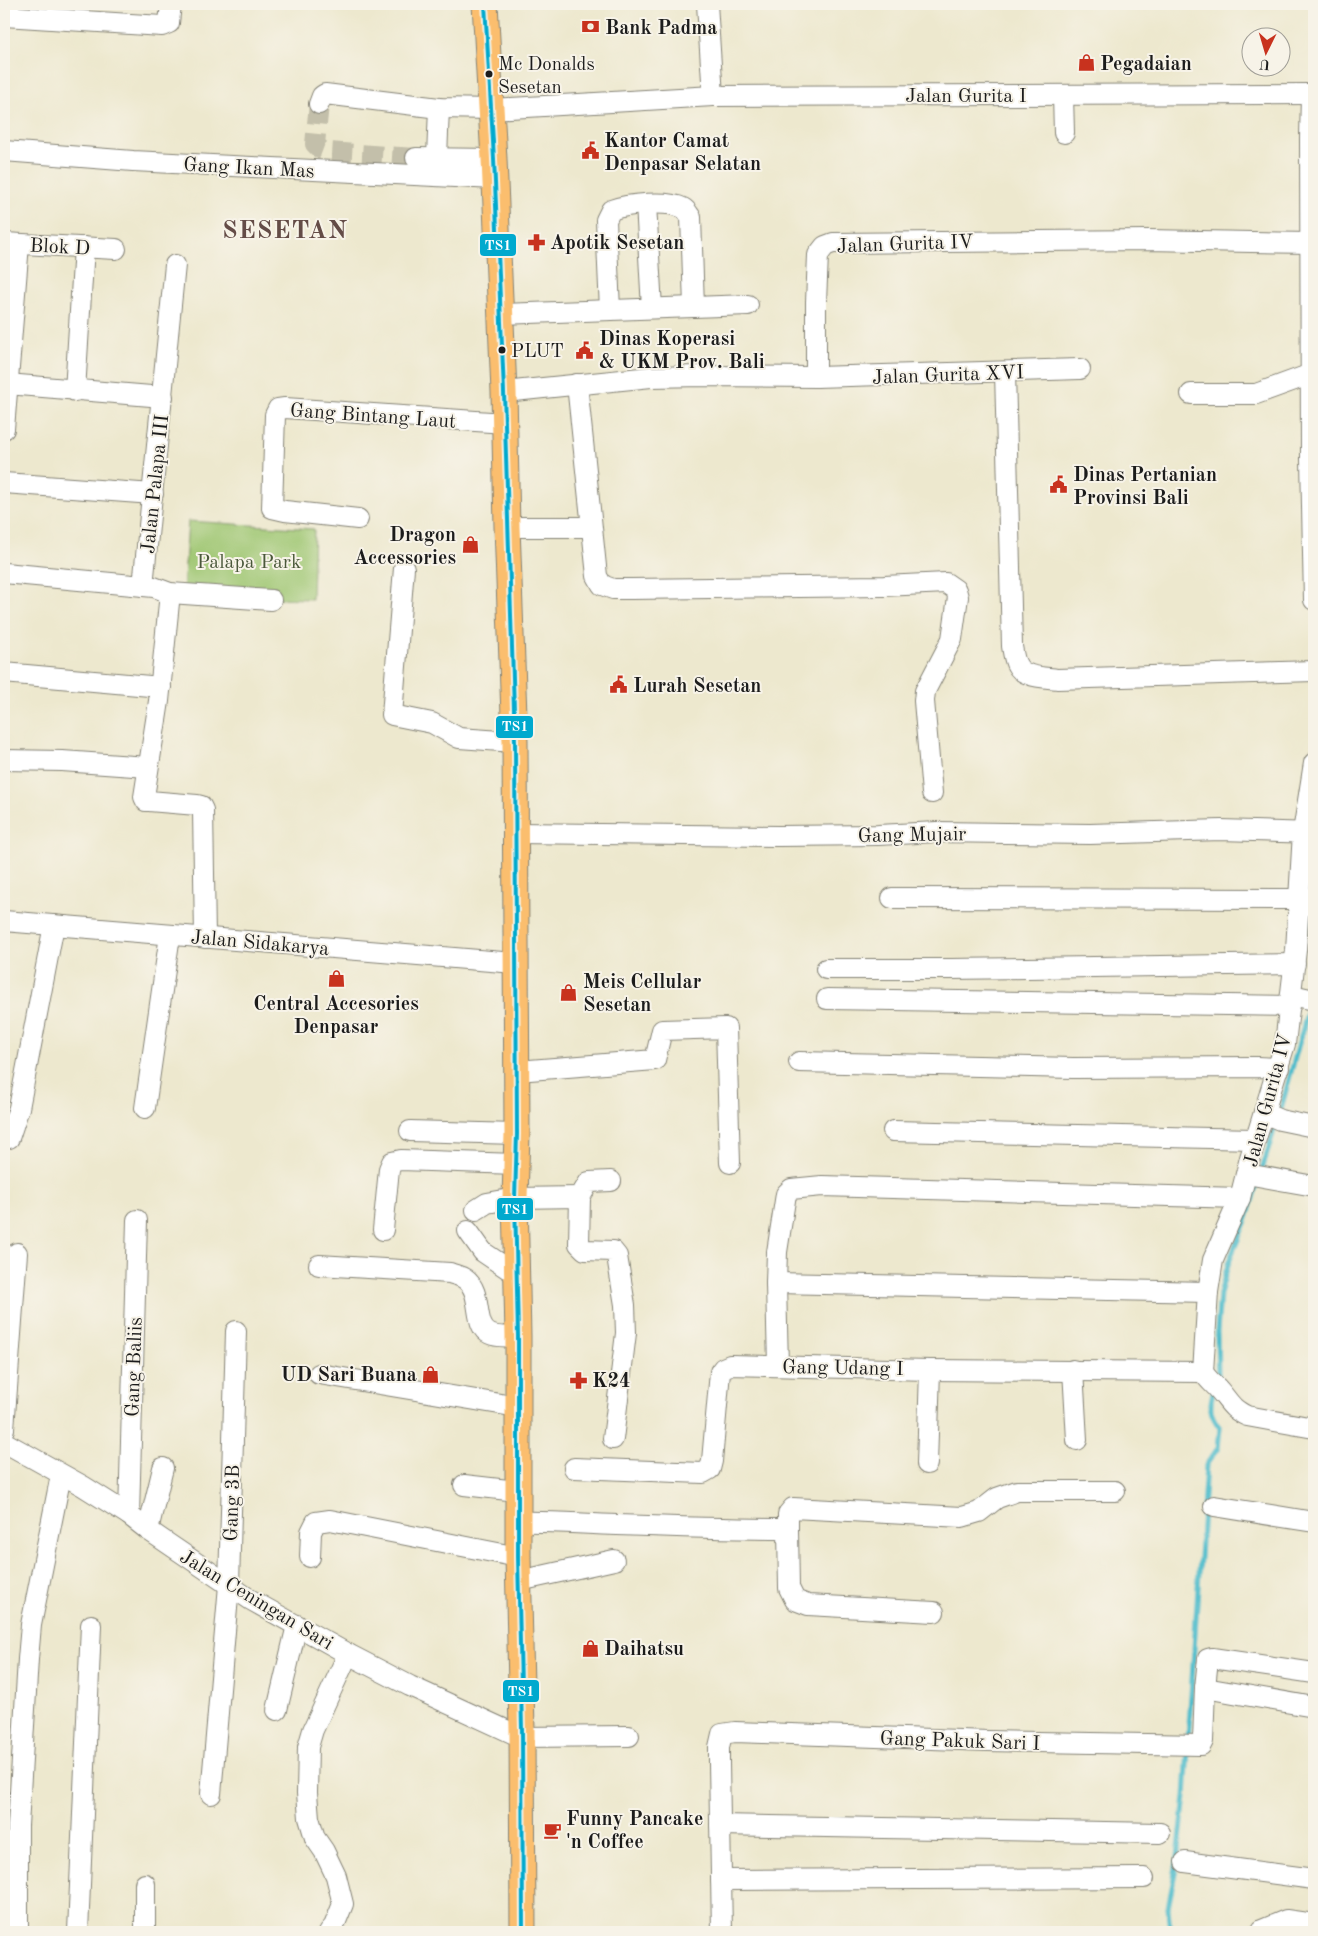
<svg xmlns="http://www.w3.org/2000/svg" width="1318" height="1936" font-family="'Old Standard TT',serif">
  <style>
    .green { fill: #9ec671; stroke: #5d7146 }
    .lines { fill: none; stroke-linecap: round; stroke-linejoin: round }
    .stream { stroke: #51bdcc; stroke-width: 5 }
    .minor-tunnel { stroke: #c3bfaa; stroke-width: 20; stroke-dasharray: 20 10; stroke-linecap: butt }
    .minor-casing { stroke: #848275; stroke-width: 22 }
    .major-casing { stroke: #848275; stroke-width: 27 }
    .minor { stroke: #fff; stroke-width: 20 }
    .major { stroke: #fbbe6e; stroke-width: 25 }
    .bus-1-casing { stroke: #f7f3e8; stroke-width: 8 }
    .bus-1 { stroke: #00a9ce; stroke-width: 4 }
    .bus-dot { fill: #1c1c1c; stroke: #f7f3e8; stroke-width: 2 }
    .labels { text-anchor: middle; stroke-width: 4; stroke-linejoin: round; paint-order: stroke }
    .bus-label { font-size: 19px; fill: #1c1c1c; stroke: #f7f3e8; text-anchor: start }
    .poi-label { font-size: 20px; font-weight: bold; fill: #1c1c1c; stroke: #f7f3e8; text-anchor: start }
    .street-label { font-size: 20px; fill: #1c1c1c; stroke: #f7f3e8 }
    .park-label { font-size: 20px; fill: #4a583a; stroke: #f7f3e8 }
    .district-label { font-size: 25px; font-weight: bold; letter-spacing: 1px; fill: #644c47; stroke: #f7f3e8 }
    .line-badge { stroke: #f7f3e8; stroke-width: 2 }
    .badge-label { font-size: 14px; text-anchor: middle; font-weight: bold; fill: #fff }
  </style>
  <rect width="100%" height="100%" fill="#f7f3e8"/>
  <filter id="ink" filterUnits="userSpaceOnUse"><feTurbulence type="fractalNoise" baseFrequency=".02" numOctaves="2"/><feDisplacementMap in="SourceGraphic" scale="10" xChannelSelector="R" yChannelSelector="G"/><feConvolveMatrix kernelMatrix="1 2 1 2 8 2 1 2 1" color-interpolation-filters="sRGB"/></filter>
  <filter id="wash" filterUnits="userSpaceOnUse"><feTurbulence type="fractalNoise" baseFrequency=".0096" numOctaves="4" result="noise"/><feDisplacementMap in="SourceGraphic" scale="20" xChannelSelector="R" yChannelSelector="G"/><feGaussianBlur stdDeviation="1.12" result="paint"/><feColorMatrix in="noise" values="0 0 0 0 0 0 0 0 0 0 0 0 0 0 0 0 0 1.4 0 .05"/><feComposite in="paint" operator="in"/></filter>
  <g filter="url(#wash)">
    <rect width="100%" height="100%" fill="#ede8ce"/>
    <!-- green -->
    <path class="green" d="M188,521L314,529L312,599L271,598L183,593Z"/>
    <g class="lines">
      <!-- stream -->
      <g class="stream">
        <path d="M1309,995L1314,902"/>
        <path d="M1279,1116L1307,1014L1308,1003"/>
        <path d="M1261,1173L1276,1124"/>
        <path d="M1216,1381L1218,1374L1217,1332L1220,1294L1229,1261L1247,1218L1258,1181"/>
        <path d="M1188,1741L1206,1465L1218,1448L1220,1428C1210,1415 1209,1408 1213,1392"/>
        <path d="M1170,1932L1168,1908L1178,1857L1185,1797L1188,1749"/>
      </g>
    </g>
  </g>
  <g filter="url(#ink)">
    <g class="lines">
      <!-- minor-tunnel -->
      <path class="minor-tunnel" d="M319,104L315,144L320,149L328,152L416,158"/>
      <defs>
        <g id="minor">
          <path d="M707,4L713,96"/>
          <path d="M4,16L162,26L169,23L171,4"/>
          <path d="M1063,95L1064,133"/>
          <path d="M1314,95L1311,94L1310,139L1311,459L1314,600"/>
          <path d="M319,104L322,96L325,94L439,108L492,109L713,96L1311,94"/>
          <path d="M4,151L133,161L495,179"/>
          <path d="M437,157L439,108"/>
          <path d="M416,158L494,159"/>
          <path d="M646,204L652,308"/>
          <path d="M4,243L116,249"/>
          <path d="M610,310L606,220L611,210C628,204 667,200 683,208C687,210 688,214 691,217L694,307"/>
          <path d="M501,314L748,305"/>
          <path d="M1005,372L1012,646C1013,652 1014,660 1017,665C1023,678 1045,677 1057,679L1314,671"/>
          <path d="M816,377V302L818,255L825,246L833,243L1148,240L1311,243"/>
          <path d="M7,384L163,397"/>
          <path d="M577,384L597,576L602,585L613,589H631L884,586L946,583L956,590L958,597L952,639L925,691L924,701L932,793"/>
          <path d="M75,391L84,247"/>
          <path d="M504,392L651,377L702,376L816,377L1080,369"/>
          <path d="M1191,394H1256L1311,374"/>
          <path d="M4,429L19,244"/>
          <path d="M4,483L153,494"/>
          <path d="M358,519L285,511L272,508L275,415L278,409L285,408L505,423"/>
          <path d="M507,527H591"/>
          <path d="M404,568L392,715L432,723L459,738L515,742"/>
          <path d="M4,573L154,587L170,593L271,600"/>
          <path d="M143,586L175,265"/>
          <path d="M170,593L159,701L144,797L146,801H149L197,805L201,806L203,810L205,938"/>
          <path d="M4,673L161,687"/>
          <path d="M4,760L62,761L148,767"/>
          <path d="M516,833L778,836L878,835L937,832L1090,834L1221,830L1314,833"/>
          <path d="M892,898L1300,899"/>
          <path d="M4,921L515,963"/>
          <path d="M826,969H950L1295,964"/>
          <path d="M1292,995L1314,1000"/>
          <path d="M827,999L1290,1006"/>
          <path d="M799,1062L1073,1068L1257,1067L1279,1068"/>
          <path d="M517,1071L655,1060L662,1030L726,1028L730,1163"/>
          <path d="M145,1108L170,935"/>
          <path d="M1264,1113L1280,1120L1309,1126"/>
          <path d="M410,1131L517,1134"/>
          <path d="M893,1131L1255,1139"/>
          <path d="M9,1138L19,1108L54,925"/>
          <path d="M1247,1174L1314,1186"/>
          <path d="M580,1197L589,1182L611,1181"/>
          <path d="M476,1210L487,1203L515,1198L580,1197L579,1244L585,1250L613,1251L617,1256L625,1305L626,1333L613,1439"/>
          <path d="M383,1230L389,1169L392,1162L401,1160L516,1164"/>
          <path d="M468,1231L483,1252L517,1275"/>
          <path d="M319,1265L450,1273C455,1275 461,1276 465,1279C484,1292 472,1326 490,1334C498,1338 510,1336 518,1336"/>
          <path d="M776,1283L1208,1292"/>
          <path d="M778,1366L776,1283L777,1252L786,1194L791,1189L822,1186L1240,1198"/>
          <path d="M1073,1370L1077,1440"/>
          <path d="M1203,1372L1208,1292L1213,1260L1240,1198L1250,1158L1285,1044L1296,950L1303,832L1314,763"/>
          <path d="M1203,1372C1208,1380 1215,1385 1220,1391C1231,1404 1231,1408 1247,1416L1314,1428"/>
          <path d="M319,1374L518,1407"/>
          <path d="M4,1429L17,1253"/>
          <path d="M4,1442L83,1486L129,1515L148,1530L251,1600L348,1654L410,1686L521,1737L629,1736"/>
          <path d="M927,1464L930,1370"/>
          <path d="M574,1468L703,1473L710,1469L712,1461L720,1372L723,1368L730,1365L930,1370L1203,1372"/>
          <path d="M464,1485L517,1491"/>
          <path d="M1214,1506L1314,1522"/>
          <path d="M129,1515L137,1220"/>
          <path d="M518,1522C551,1521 583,1524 617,1525C674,1527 731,1529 788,1529L789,1588L795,1600L808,1605L934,1612"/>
          <path d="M788,1529V1514L793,1508L962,1517L979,1512L997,1498L1017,1491H1115"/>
          <path d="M148,1530L163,1468"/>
          <path d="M310,1557L311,1532L316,1522L330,1520L518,1557"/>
          <path d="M519,1581L614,1560"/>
          <path d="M1205,1688L1314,1707"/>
          <path d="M277,1710L297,1625"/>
          <path d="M211,1794L229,1585L236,1331"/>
          <path d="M720,1825L1160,1833"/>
          <path d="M1185,1862L1314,1879"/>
          <path d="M721,1880L1144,1878"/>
          <path d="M1262,1930L1286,1920L1314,1924"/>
          <path d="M18,1932V1826L28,1659L31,1625L61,1475"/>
          <path d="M78,1932L91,1625"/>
          <path d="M145,1932V1884"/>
          <path d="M329,1932L334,1926L343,1904L336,1876L324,1851L315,1838L309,1818L307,1793L308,1747L313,1730L348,1654"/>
          <path d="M722,1932L719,1763V1747L722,1734L735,1732L988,1741L1201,1745L1203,1741L1205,1688L1208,1659L1212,1658L1314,1673"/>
        </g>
        <path id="major" d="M485,4L494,159L504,392L507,527L515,742L517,1134L515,1198L518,1336V1557L522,1730L523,1932"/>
      </defs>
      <!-- minor casing -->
      <use href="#minor" class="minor-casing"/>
      <!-- major casing -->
      <use href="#major" class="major-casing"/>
      <!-- minor -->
      <use href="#minor" class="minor"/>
      <!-- major -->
      <use href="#major" class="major"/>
      <defs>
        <path id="bus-1" d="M485,4L494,159L504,392L515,742L517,1134L515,1198L518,1336V1557L522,1730L523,1932"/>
      </defs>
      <!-- bus-1 casing -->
      <use href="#bus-1" class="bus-1-casing"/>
      <!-- bus-1 -->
      <use href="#bus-1" class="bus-1"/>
    </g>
  </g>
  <!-- icons -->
  <defs>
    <symbol id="bank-bare" viewBox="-9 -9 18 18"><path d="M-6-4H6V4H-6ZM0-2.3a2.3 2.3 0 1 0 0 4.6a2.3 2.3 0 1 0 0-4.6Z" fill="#c8321e" stroke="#f7f3e8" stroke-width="2.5" paint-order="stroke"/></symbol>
    <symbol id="shop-bare" viewBox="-9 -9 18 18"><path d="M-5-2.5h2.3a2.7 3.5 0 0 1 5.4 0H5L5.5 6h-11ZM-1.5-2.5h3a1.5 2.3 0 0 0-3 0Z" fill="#c8321e" stroke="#f7f3e8" stroke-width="2.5" paint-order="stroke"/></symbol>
    <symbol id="civic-bare" viewBox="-9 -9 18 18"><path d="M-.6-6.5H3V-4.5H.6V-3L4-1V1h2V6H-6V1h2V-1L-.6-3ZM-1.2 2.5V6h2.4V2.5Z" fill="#c8321e" stroke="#f7f3e8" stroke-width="2.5" paint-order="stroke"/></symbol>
    <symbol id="pharmacy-bare" viewBox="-9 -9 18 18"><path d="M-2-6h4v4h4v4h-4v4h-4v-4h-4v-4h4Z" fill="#c8321e" stroke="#f7f3e8" stroke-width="2.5" paint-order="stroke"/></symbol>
    <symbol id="cafe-bare" viewBox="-9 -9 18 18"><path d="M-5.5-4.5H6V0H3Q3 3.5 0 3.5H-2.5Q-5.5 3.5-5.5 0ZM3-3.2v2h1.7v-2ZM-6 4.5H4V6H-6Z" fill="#c8321e" stroke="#f7f3e8" stroke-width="2.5" paint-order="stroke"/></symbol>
  </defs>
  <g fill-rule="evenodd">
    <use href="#bank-bare" x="578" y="14" width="25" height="25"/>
    <use href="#shop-bare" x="1074" y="50" width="25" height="25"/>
    <use href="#civic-bare" x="578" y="138" width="25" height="25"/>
    <use href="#pharmacy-bare" x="524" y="230" width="25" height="25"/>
    <use href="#civic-bare" x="572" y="338" width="25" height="25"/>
    <use href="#civic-bare" x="1046" y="472" width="25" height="25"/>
    <use href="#shop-bare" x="458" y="532" width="25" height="25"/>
    <use href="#civic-bare" x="606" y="672" width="25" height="25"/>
    <use href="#shop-bare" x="324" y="966" width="25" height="25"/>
    <use href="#shop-bare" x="556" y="980" width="25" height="25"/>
    <use href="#shop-bare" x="418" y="1362" width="25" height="25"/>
    <use href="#pharmacy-bare" x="566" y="1368" width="25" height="25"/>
    <use href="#shop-bare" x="578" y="1636" width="25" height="25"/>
    <use href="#cafe-bare" x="540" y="1818" width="25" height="25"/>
  </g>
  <!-- markers -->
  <g class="bus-dot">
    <circle cx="489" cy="74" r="4.5"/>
    <circle cx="502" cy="350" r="4.5"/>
  </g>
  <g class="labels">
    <!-- bus labels -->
    <g class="bus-label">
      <text x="498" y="70">Mc Donalds<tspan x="498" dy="23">Sesetan</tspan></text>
      <text x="511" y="357">PLUT</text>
    </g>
    <!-- poi labels -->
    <g class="poi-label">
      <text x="605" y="34">Bank Padma</text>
      <text x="1100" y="70">Pegadaian</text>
      <text x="604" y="147">Kantor Camat<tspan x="604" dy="23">Denpasar Selatan</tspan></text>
      <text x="550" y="249">Apotik Sesetan</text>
      <text x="599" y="345">Dinas Koperasi<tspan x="599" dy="23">&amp; UKM Prov. Bali</tspan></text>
      <text x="1073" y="481">Dinas Pertanian<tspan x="1073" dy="23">Provinsi Bali</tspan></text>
      <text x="456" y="541" text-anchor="end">Dragon<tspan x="456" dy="23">Accessories</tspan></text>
      <text x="633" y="692">Lurah Sesetan</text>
      <text x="583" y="988">Meis Cellular<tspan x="583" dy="23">Sesetan</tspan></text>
      <text x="336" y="1010" text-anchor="middle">Central Accesories<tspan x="336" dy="23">Denpasar</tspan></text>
      <text x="417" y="1381" text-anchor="end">UD Sari Buana</text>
      <text x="592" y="1387">K24</text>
      <text x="604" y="1655">Daihatsu</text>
      <text x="566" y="1825">Funny Pancake<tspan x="566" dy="23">'n Coffee</tspan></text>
    </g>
    <!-- street labels -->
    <g class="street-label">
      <text x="966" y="102">Jalan Gurita I</text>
      <text transform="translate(249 167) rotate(3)" y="7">Gang Ikan Mas</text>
      <text transform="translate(905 243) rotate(-2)" y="7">Jalan Gurita IV</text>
      <text transform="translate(60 246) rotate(3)" y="7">Blok D</text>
      <text transform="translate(948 374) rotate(-2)" y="7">Jalan Gurita XVI</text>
      <text transform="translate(373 415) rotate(4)" y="7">Gang Bintang Laut</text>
      <text transform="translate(154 484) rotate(-84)" y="7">Jalan Palapa III</text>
      <text transform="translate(912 834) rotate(-1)" y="7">Gang Mujair</text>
      <text transform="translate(260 942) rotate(5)" y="7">Jalan Sidakarya</text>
      <text transform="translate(1267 1100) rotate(-75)" y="7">Jalan Gurita IV</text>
      <text transform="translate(133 1367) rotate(-88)" y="7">Gang Baliis</text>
      <text transform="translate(843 1367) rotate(1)" y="7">Gang Udang I</text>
      <text transform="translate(231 1503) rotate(-88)" y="7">Gang 3B</text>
      <text transform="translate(257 1599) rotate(31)" y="7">Jalan Ceningan Sari</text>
      <text transform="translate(960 1740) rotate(2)" y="7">Gang Pakuk Sari I</text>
    </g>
    <!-- park labels -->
    <g class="park-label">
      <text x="249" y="568">Palapa Park</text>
    </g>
    <!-- district labels -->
    <g class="district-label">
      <text x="285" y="238">SESETAN</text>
    </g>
  </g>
  <g class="line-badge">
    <rect x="479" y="233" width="38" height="24" rx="5" fill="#00a9ce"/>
    <rect x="495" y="715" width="39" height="24" rx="5" fill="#00a9ce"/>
    <rect x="496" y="1197" width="38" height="24" rx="5" fill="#00a9ce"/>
    <rect x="502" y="1679" width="38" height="24" rx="5" fill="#00a9ce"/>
  </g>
  <g class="badge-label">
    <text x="498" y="250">TS1</text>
    <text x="515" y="731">TS1</text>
    <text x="515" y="1214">TS1</text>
    <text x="521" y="1696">TS1</text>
  </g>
  <!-- margin -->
  <rect width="1318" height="1936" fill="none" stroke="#f7f3e8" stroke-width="20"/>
  <!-- north arrow -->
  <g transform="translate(1266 52) rotate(185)"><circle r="24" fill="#f7f3e8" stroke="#9f9d96"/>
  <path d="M0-4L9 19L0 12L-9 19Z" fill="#c8321e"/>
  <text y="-8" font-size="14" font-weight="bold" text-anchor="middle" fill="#1c1c1c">U</text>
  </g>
</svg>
